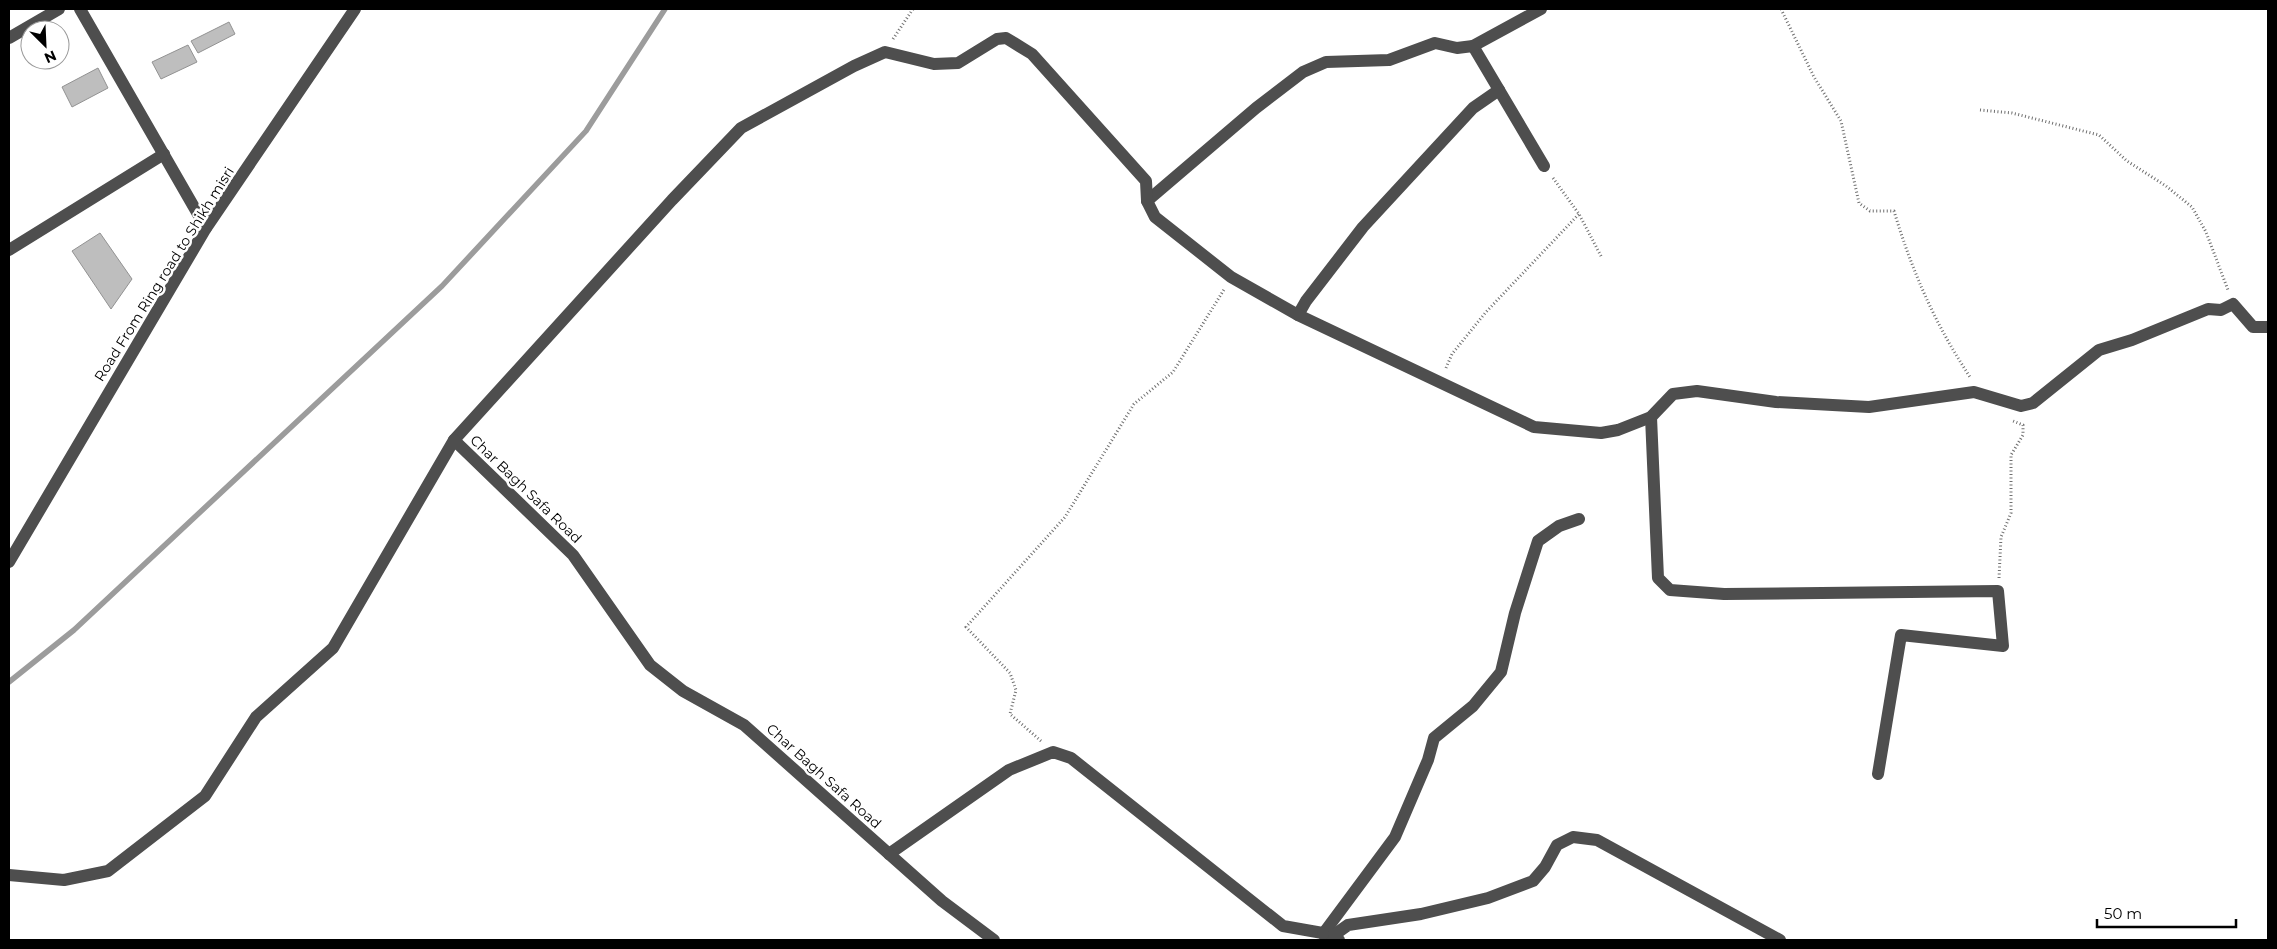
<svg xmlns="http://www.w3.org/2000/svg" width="2277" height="949" font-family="Montserrat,sans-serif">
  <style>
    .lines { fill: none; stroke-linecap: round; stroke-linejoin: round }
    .stream { stroke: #9c9c9c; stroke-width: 5.5 }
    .building { fill: #bebebe; stroke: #929292 }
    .path { stroke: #707070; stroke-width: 3; stroke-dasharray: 1 2.5; stroke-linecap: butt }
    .minor { stroke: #4e4e4e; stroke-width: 12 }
    .labels { text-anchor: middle; stroke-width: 5; stroke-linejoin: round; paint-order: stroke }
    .street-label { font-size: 14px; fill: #000; stroke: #fff }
  </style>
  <rect width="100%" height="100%" fill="#fff"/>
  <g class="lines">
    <!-- stream -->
    <path class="stream" d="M9,682L74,630L442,286L586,131L665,9"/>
  </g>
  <!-- building -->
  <g class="building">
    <path d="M229,22L235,34L198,53L191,41Z"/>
    <path d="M188,45L197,62L161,79L152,62Z"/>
    <path d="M98,68L108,88L72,107L62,87Z"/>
    <path d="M100,233L132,279L111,309L72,251Z"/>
  </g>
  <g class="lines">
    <!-- path -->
    <g class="path">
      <path d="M1781,9L1814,77L1841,121L1859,203L1870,211H1894C1912,271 1935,324 1970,377"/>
      <path d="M893,39L913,9"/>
      <path d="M1980,110L2012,113L2099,135L2127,161L2166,186L2192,207L2206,232L2228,290"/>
      <path d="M1553,178L1579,214L1602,258"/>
      <path d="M1446,368L1452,354L1486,312L1579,214"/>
      <path d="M1999,578L2001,537L2011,513V455L2023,435V425L2013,421"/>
      <path d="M1041,741L1010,714L1016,690L1010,673L966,627L1065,517L1134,404L1173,372L1225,288"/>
    </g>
    <!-- minor -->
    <g class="minor">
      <path d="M80,9L206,228"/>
      <path d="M9,38L59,9"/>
      <path d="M1473,46L1544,166"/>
      <path d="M1147,201L1256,108L1303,72L1326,62L1389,60L1435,43L1457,48L1473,46L1541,9"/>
      <path d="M9,250L164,154"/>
      <path d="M1298,315L1306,301L1363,227L1473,108L1499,90"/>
      <path d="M1651,417L1658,578L1670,590L1724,594L1998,591L2003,646L1901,635L1878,774"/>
      <path d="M454,440L672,200L741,128L854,66L885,52L934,64L958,63L997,39L1006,38L1032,54L1146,181L1147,201L1155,217L1231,277L1298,315L1534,427L1601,433L1618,430L1651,417L1673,394L1697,391L1776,402L1869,407L1974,392L2021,406L2033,403L2099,350L2132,340L2208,309L2221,310L2233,304L2253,327H2268"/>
      <path d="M9,562L206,228L355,9"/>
      <path d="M889,854L1009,770L1053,752L1071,758L1283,926L1334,935L1339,940"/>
      <path d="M9,875L64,880L108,871L205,796L256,717L333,648L454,440L573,555L650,665L683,691L744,725L942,901L994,940"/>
      <path d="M1323,934L1395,837L1428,760L1434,738L1473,706L1501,672L1515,613L1538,541L1559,526L1579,519"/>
      <path d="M1334,935L1348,925L1421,914L1488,898L1533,881L1545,867L1557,845L1573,837L1597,840L1780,940"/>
    </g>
  </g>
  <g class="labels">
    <!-- street labels -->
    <g class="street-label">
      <text transform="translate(164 274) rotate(-58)" y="5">Road From Ring road to Shikh misri</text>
      <text transform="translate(526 489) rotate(44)" y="5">Char Bagh Safa Road</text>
      <text transform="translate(824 776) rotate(42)" y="5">Char Bagh Safa Road</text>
    </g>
  </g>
  <!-- border -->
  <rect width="2277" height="949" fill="none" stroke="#000000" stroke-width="20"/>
  <!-- north arrow -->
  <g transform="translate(45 45) rotate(156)"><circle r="24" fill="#ffffff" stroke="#999999"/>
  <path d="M0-4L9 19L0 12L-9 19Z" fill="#000000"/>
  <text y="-8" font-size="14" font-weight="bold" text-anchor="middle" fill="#000000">N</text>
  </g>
  <!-- scale -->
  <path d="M2097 919v8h139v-8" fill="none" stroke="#000000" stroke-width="2.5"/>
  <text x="2104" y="919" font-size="15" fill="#000000" stroke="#ffffff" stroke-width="4" paint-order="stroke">50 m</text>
</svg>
